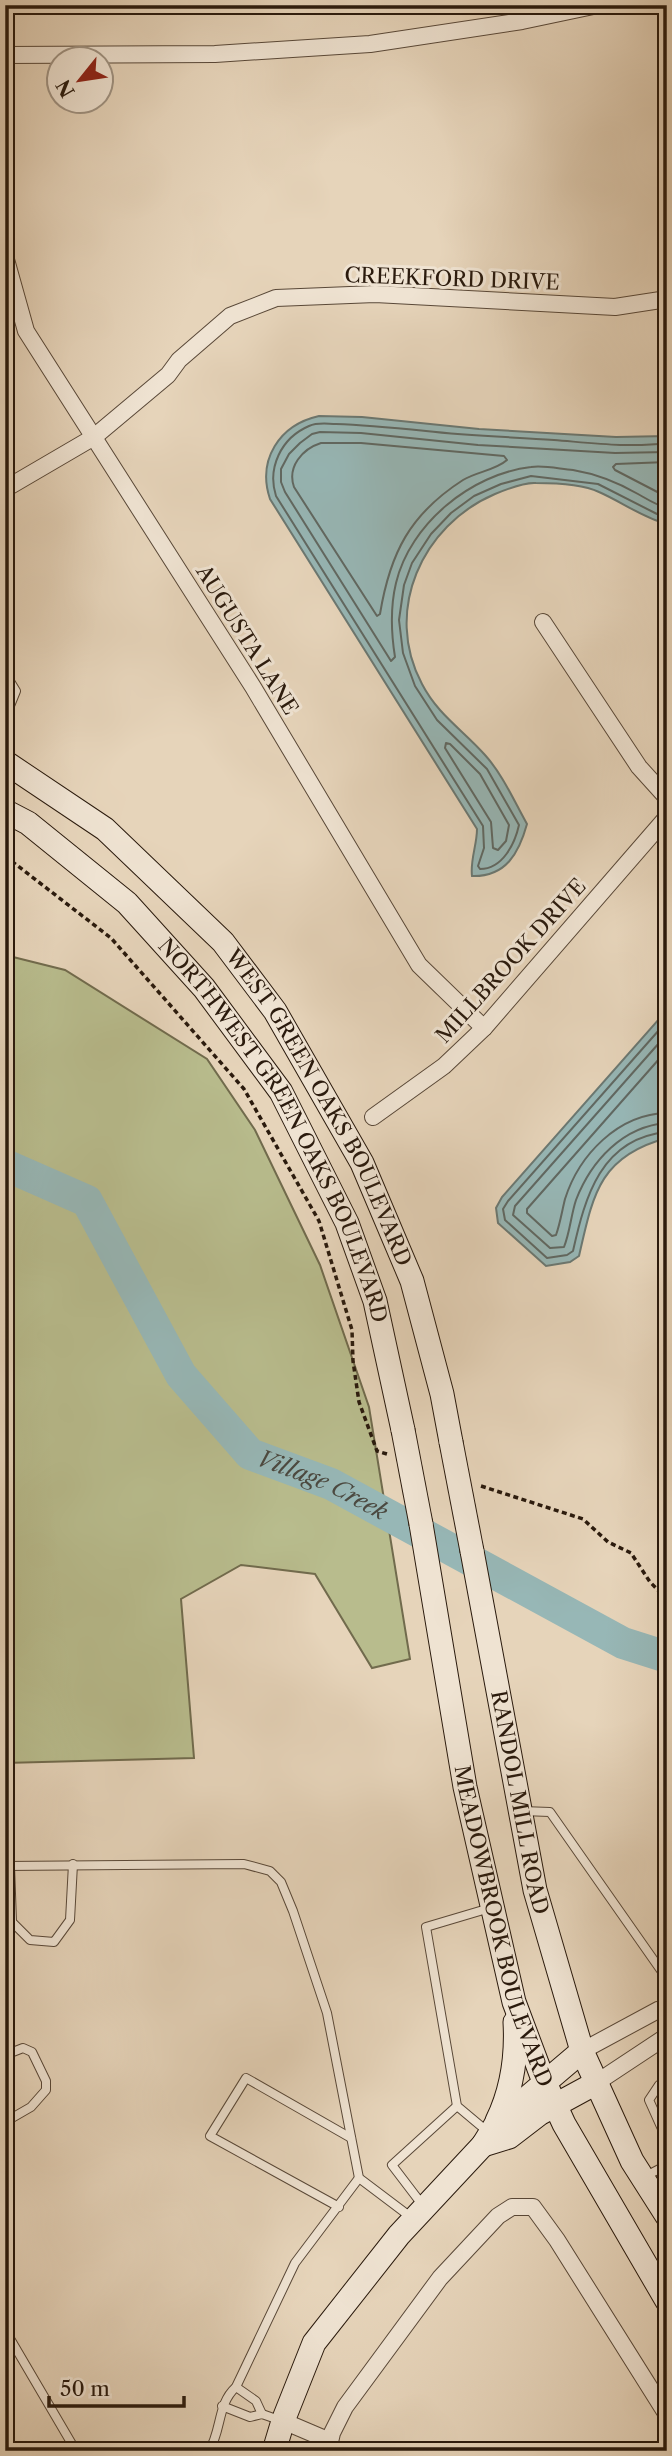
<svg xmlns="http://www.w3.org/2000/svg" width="672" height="2456" font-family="'Libre Caslon Text',serif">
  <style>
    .green { fill: #b8bc8d; stroke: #716b4d; stroke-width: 2 }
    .water { fill: #97b7b6; stroke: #6b7872; stroke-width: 2 }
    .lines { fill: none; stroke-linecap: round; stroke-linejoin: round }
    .shore { stroke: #606862; stroke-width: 2 }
    .river { stroke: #97b7b6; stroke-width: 32 }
    .lane-casing { stroke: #594838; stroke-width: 10 }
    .street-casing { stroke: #594838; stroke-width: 18 }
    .secondary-casing { stroke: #2a1a0d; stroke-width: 25 }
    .path { stroke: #2a1a0d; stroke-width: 3.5; stroke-dasharray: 5 3.5; stroke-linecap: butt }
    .lane { stroke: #efe3d2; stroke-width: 8 }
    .street { stroke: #efe3d2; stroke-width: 16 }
    .secondary { stroke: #efe3d2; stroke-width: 23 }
    .secondary-bridge-casing { stroke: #2a1a0d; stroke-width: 25; stroke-linecap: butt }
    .secondary-bridge { stroke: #efe3d2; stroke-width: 23 }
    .labels { text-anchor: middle; stroke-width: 6; stroke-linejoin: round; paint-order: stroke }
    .street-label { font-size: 21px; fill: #2a1a0d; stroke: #efe3d2 }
    .water-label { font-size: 23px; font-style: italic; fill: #4b4940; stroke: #efe3d2 }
  </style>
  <rect width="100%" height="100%" fill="#e6d4ba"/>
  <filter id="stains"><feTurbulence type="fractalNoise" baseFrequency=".00286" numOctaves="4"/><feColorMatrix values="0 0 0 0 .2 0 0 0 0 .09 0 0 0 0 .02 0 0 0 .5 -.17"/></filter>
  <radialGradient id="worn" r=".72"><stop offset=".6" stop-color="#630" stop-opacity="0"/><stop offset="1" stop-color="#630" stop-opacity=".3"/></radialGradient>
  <!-- green -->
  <path class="green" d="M5,955L65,970L207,1059L255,1130L320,1265L369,1407L410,1659L372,1668L315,1574L241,1565L181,1599L194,1758L5,1763Z"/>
  <!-- water -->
  <g class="water">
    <path d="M319,416L362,417L479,429L616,437L667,436V524C643,518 622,502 599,492C582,484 555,483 536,483C524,482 507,489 495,494C422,525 383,611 422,684C438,715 463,730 485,755C503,775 514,801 527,824C519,853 506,877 472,876C470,860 477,845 477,829L270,499C257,460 279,425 319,416Z"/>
    <path d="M667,1010V1138C599,1156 593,1195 579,1256L570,1262L546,1266L498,1223L496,1208L502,1197Z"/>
  </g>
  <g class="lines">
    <!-- shore -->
    <g class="shore">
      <path d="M321,443H361L504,456L507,460C496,470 476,472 463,480C410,514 390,553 380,614L377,616L294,487C287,467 302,449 321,443Z"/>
      <path d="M667,443C630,448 592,443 554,440C512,437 469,436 426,431C396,428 366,425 336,424C327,424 318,422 309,426C281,438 267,468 276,496L483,826L484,848L478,866L480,869C503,869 515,843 519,825L487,769L437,720L415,686L403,653L399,620L404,585L412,563L431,534L451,513L474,496L501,484L531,476L598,484L657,514L667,517"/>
      <path d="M667,452L615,453L478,445L361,433L320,432L312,434L300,443L289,454L281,469V482L285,492L391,661L395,657C391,632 390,608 396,583C410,524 471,474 531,467C544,465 560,469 573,470C597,474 617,482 638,494C647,499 656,505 667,508"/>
      <path d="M667,462L616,464L613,467L615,470L667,497"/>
      <path d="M446,743L450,744L480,774L509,825L506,841L498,850L493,848L491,822L445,748Z"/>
      <path d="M667,1021L508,1201L503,1209L505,1220L547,1258L567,1255L573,1251C585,1197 601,1138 667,1132"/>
      <path d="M667,1034L515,1206L513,1215L550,1248L564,1247C570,1232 571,1215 576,1200C591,1161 623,1126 667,1123"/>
      <path d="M667,1050L527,1209V1213L552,1236L556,1235C560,1224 562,1211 565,1199C579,1155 618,1114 667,1113"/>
    </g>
    <!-- river -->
    <path class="river" id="s1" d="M5,1165L87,1201L181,1375L250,1454L331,1484L623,1643L667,1657"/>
    <defs>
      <g id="lane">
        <path d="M5,673L16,691L5,718"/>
        <path d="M522,1811L550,1812L667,1979"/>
        <path d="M5,1866L244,1864L270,1871L281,1882L293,1911L327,2013L359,2178L412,2218"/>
        <path d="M10,1866L12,1922L30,1940L54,1942L70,1920L73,1864"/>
        <path d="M5,2055L23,2048L32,2052L46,2081V2090L31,2107L5,2122"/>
        <path d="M667,2080L659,2085L649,2100L667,2140"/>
        <path d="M488,2132L457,2106L426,1927L490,1908"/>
        <path d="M646,2176L667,2165"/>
        <path d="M339,2207L210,2136L246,2078L351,2138"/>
        <path d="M424,2207L392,2165L457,2106"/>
        <path d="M5,2330L76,2451"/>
        <path d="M236,2387L256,2401L262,2414"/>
        <path d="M222,2406L250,2417L262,2414L282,2421"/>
        <path d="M209,2451C222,2430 217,2404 236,2387L295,2263L359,2178"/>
      </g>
      <g id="street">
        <path d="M5,55L215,54L370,44L522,21L598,5"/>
        <path d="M5,256L26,331L253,687L419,965L484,1028"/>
        <path d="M5,489L94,437L168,375L179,360L230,316L276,298L375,294L615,307L667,299"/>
        <path d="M543,622L639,767L667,798"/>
        <path d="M373,1117L444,1066L484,1028L667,817"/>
        <path d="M582,2051L658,2010L667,2009"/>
        <path d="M596,2083L667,2036"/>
        <path d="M283,2421L330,2441"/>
        <path d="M328,2451L332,2433L345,2407L440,2278L498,2216L512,2207H533L557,2240L667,2415"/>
      </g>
      <g id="secondary">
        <path id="s2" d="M5,762L105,829L223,942L275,1011L362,1163L412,1281L442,1394L451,1442"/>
        <path id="s3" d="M5,811L28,823L127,903L204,988L281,1092L347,1223L375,1301L403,1430"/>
        <path id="s4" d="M421,1524L465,1787L514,2002L541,2074L564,2124L667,2301"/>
        <path id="s5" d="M472,1551L535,1890L582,2051L632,2161L667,2216"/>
        <path d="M497,2121C512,2090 517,2057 515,2022"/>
        <path d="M483,2145L509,2137L539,2114L596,2083"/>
        <path d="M274,2451L283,2421L314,2343L399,2235L483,2145L496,2124L582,2051"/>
      </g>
    </defs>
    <!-- lane casing -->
    <use href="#lane" class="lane-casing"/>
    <!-- street casing -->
    <use href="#street" class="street-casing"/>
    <!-- secondary casing -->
    <use href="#secondary" class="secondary-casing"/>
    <!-- path -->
    <g class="path">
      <path d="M5,856L111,938L244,1089L319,1221L352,1330L353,1361L359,1402L377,1451L387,1454"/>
      <path d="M481,1486L583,1519L608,1542L631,1553L650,1582L667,1599"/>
    </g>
    <!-- lane -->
    <use href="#lane" class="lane"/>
    <!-- street -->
    <use href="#street" class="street"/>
    <!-- secondary -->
    <use href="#secondary" class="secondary"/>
    <defs>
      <g id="secondary-bridge">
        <path d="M403,1430L421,1524"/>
        <path d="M451,1442L472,1551"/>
      </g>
    </defs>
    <!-- secondary-bridge casing -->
    <use href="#secondary-bridge" class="secondary-bridge-casing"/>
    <!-- secondary-bridge -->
    <use href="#secondary-bridge" class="secondary-bridge"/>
  </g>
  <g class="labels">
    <!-- street labels -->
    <g class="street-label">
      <text transform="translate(452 279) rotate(2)" y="7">CREEKFORD DRIVE</text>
      <text transform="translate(247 640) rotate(58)" y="7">AUGUSTA LANE</text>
      <text transform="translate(511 961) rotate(-48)" y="7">MILLBROOK DRIVE</text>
      <text dy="7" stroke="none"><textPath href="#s2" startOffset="476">WEST GREEN OAKS BOULEVARD</textPath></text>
      <text dy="7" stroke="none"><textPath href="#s3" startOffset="427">NORTHWEST GREEN OAKS BOULEVARD</textPath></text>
      <text dy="7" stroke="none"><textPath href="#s5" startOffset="256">RANDOL MILL ROAD</textPath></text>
      <text dy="7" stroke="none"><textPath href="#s4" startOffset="411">MEADOWBROOK BOULEVARD</textPath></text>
    </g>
    <!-- water labels -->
    <g class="water-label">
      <text dy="8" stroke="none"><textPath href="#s1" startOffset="471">Village Creek</textPath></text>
    </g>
  </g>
  <!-- margin -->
  <rect width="672" height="2456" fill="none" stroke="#e6d4ba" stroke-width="28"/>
  <rect x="7" y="7" width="658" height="2442" fill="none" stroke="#2a1a0d" stroke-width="3.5"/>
  <rect x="14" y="14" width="644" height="2428" fill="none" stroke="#2a1a0d" stroke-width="2"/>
  <!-- north arrow -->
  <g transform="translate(80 80) rotate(240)"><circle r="33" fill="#efe3d2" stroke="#a09383" stroke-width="2"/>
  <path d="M0-5L12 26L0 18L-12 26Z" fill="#8f2418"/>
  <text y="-10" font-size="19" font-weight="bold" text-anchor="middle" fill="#2a1a0d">N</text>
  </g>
  <!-- scale -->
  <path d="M49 2396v10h135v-10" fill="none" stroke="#2a1a0d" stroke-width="3.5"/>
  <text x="60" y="2396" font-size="21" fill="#2a1a0d" stroke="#efe3d2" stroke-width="5" paint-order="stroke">50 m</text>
  <rect width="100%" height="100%" filter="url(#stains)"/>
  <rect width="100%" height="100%" fill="url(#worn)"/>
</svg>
